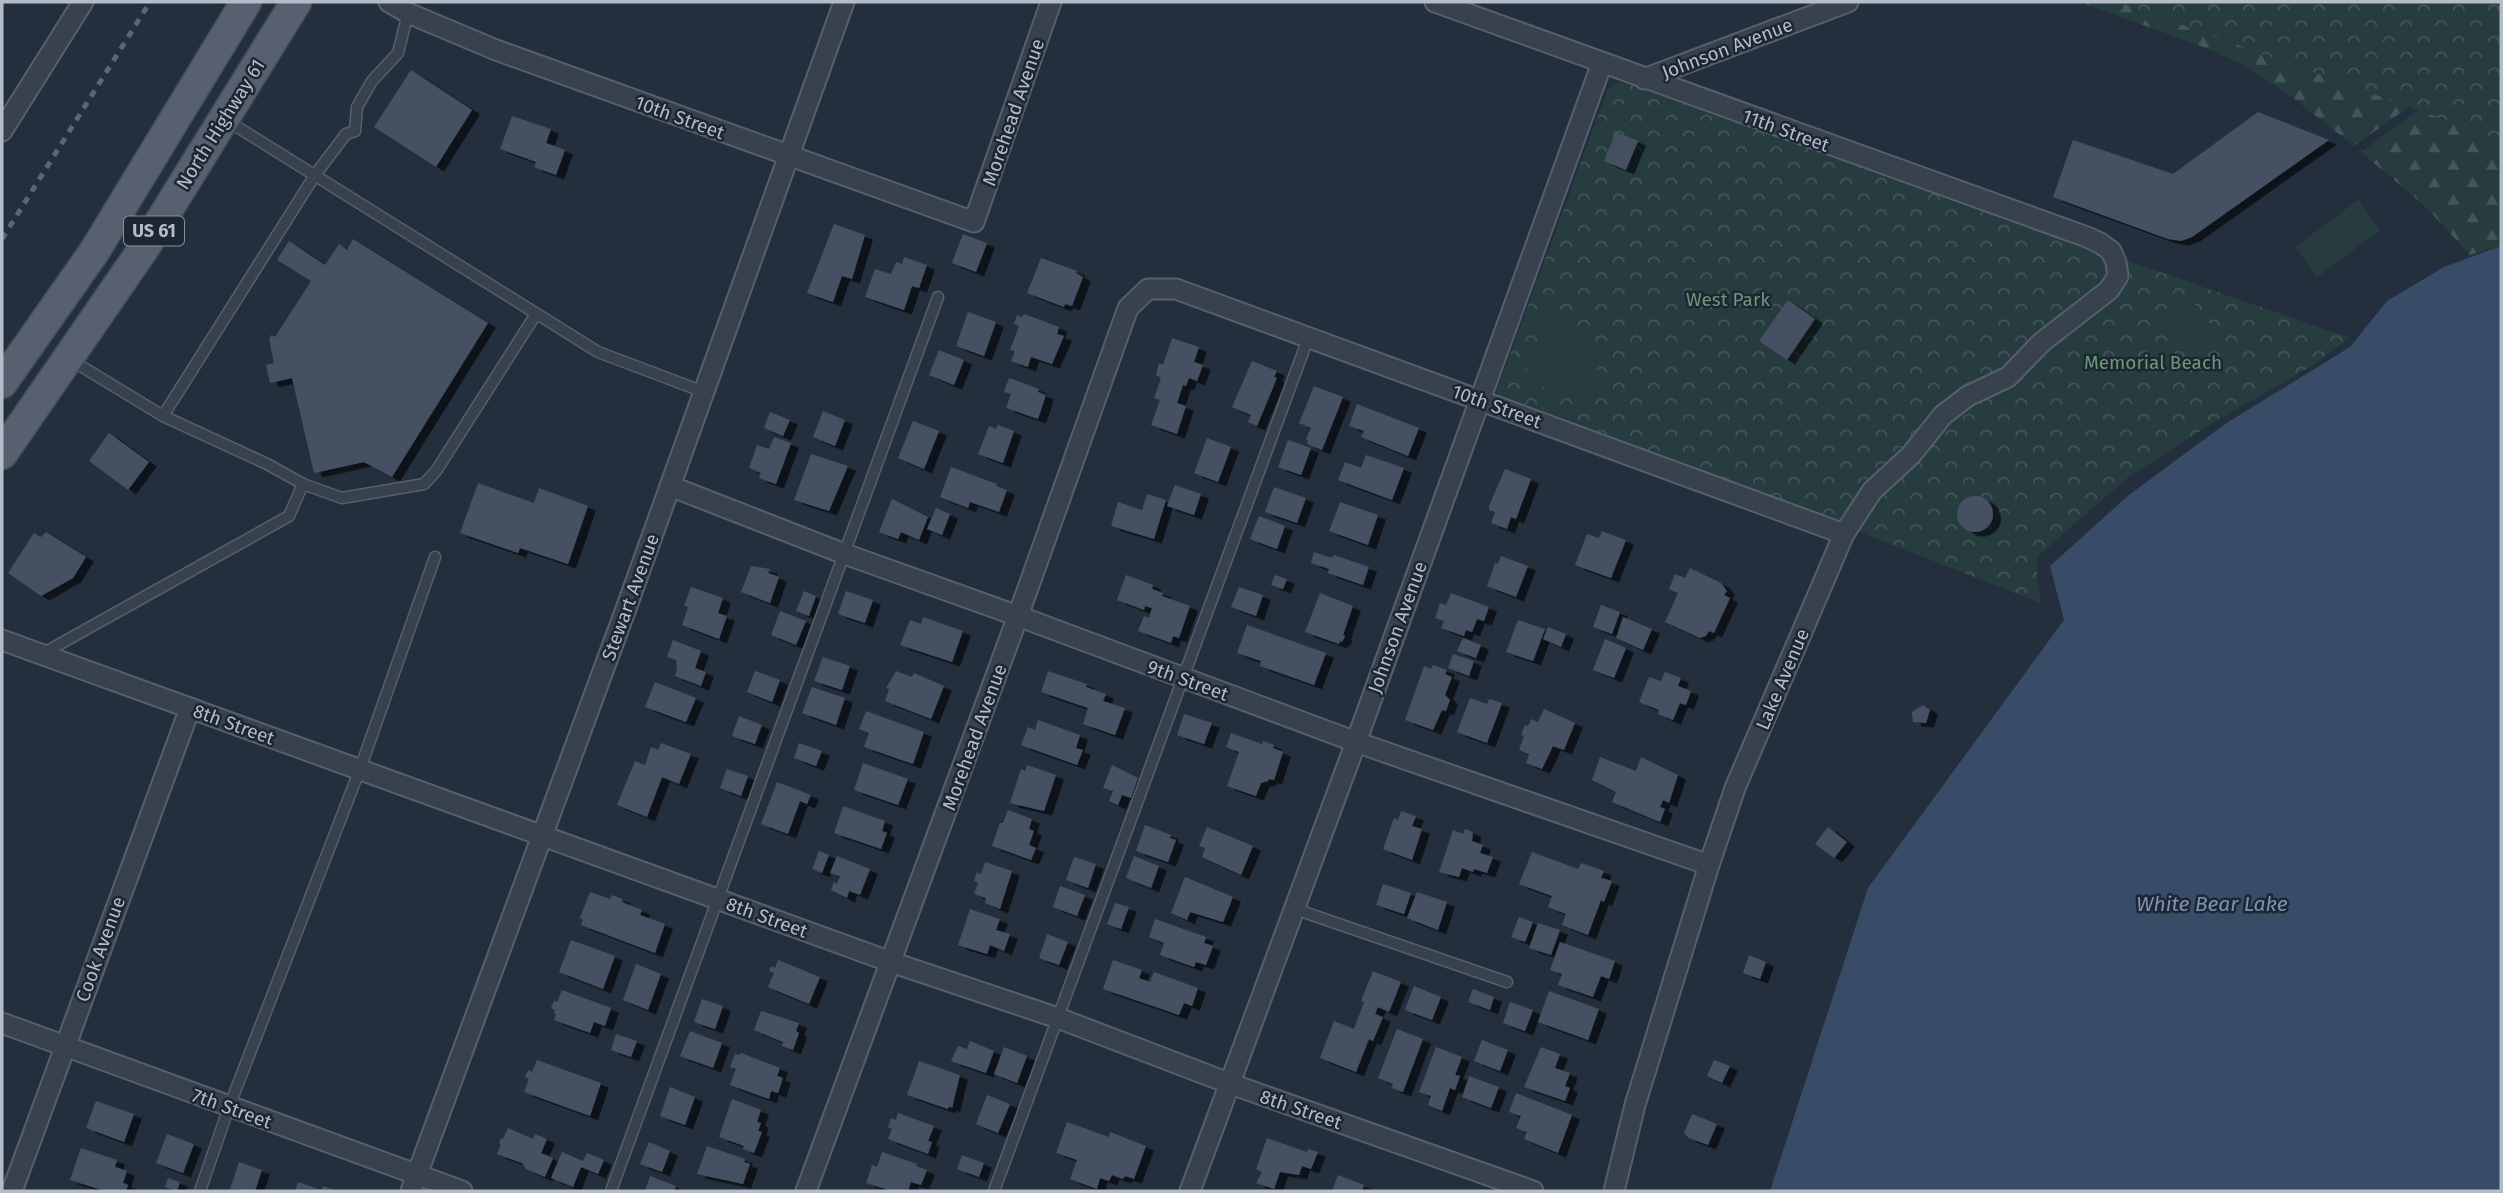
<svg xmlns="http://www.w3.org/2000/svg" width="2503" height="1193" font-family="'Fira Sans',sans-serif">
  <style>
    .forest { fill: url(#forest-firs) }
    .park { fill: url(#park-crowns) }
    .pitch { fill: #263c3f }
    .water { fill: #394c67 }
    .building { fill: #455162; filter: url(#shadow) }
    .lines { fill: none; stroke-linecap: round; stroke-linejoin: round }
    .service-casing { stroke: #565f6c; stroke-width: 13 }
    .minor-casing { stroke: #565f6c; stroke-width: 23 }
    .primary-casing { stroke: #414a57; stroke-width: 33 }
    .service { stroke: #38414e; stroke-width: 10 }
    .minor { stroke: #38414e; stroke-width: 19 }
    .primary { stroke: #56606e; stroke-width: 30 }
    .rail { stroke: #5a6575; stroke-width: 5; stroke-dasharray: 7 7; stroke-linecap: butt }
    .labels { text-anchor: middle; stroke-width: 5; stroke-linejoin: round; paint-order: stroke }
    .shield { fill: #1d2633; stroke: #878f9c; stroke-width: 2 }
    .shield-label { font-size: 18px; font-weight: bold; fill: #b4bcc9 }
    .street-label { font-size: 19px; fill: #b4bcc9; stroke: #1d2633 }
    .park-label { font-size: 19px; fill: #6b9a76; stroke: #1d2633 }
    .water-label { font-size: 21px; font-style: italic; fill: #7c92b1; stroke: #1d2633 }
  </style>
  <defs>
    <pattern id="forest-firs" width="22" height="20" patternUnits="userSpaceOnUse" patternTransform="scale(1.75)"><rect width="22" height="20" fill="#263c3f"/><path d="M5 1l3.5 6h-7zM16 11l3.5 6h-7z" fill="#435659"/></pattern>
    <pattern id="park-crowns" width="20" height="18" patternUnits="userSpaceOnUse" patternTransform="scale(1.75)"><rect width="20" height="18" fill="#263c3f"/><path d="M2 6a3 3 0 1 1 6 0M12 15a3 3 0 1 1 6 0" fill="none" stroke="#435659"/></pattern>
    <filter id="shadow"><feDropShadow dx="8" dy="4.5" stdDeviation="0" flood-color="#0009"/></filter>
  </defs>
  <rect width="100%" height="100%" fill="#242f3e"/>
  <!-- forest -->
  <g class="forest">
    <path d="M2080,2H2314L2434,89L2354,146L2292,97L2242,64L2206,48Z"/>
    <path d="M2501,69V246L2470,255L2427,208L2361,152L2432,100Z"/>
  </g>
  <!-- park -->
  <g class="park">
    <path d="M2118,2H2501V140Z"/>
    <path d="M1623,82L1701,103L2117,257L2350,338L2313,365L2216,421L2127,478L2037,557V580L2041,603L1829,520L1498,397L1497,390L1607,92L1613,83Z"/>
  </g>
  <!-- pitch -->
  <g class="pitch">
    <path d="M2358,200L2380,230L2317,277L2295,247Z"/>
    <path d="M2186,294L2222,339L2194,361L2158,316Z"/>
    <path d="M1547,312C1590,328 1607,360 1592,405L1530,381L1526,373Z"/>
  </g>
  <!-- water -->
  <path class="water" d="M2501,246V1191H1770L1868,888L2064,620L2050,566L2129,495L2225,424L2350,347L2387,301L2444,267Z"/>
  <!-- building -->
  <g class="building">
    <path d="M411,70L472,110L436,167L374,127Z"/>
    <path d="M2258,112L2329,140L2192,237L2181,241L2168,239L2053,197L2073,140L2173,174Z"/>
    <path d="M512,116L551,129L546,143L565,150L556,175L534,167L536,162L500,149Z"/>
    <path d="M1616,132L1638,141L1626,170L1604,161Z"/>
    <path d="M834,224L865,235L852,279L842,276L833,302L807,293Z"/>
    <path d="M963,234L987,243L976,272L952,263Z"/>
    <path d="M353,239L488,323L392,477L364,462L314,473L292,378L270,383L266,365L274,363L269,339L271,335L275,337L311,281L277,260L289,241L325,265L339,244L347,250Z"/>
    <path d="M904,257L927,265L919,288L912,286L904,310L865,297L875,269L891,274L896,262L902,264Z"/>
    <path d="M1041,258L1077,271L1076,273L1083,277L1072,306L1065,304L1064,307L1027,293Z"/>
    <path d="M1788,300L1815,319L1787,360L1759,341Z"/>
    <path d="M968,312L996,322L984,356L956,346Z"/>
    <path d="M1024,314L1059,327L1057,334L1064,336L1052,364L1031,357L1028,367L1011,361L1015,351L1010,350L1019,326L1014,324L1017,315L1022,317Z"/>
    <path d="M1172,338L1199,347L1194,362L1203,365L1197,381L1189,378L1186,386L1183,385L1177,403L1186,406L1177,434L1151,425L1160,400L1154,398L1161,378L1156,375L1159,363L1163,365Z"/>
    <path d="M939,350L964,360L954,385L929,375Z"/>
    <path d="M1252,361L1277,371L1274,377L1277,378L1257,426L1248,422L1251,415L1232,407Z"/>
    <path d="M1009,378L1039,389L1038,392L1046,395L1038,419L1006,408L1011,394L1004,392Z"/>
    <path d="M1314,386L1343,397L1322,450L1307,444L1308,441L1306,439L1311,428L1299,423Z"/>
    <path d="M1357,404L1419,428L1408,456L1361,437L1364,431L1349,426Z"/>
    <path d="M823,411L845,420L835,446L813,437Z"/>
    <path d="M770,412L790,420L783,436L764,428Z"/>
    <path d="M913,421L939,431L924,469L898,458Z"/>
    <path d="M998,425L1014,431L1003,463L978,454L989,426L996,429Z"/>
    <path d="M109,433L149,462L128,490L89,461Z"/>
    <path d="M774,437L791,443L776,484L759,478L761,473L749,468L757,445L769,449Z"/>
    <path d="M1207,438L1231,447L1218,482L1194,473Z"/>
    <path d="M1288,440L1311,448L1301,475L1278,467Z"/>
    <path d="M811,454L848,466L829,511L794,500Z"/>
    <path d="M1366,455L1404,468L1392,500L1338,480L1345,462L1361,468Z"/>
    <path d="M951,467L997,484L996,486L1007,490L999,512L970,502L968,508L940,497Z"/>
    <path d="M1505,469L1531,479L1516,519L1511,517L1507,529L1491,523L1495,512L1489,510V506Z"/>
    <path d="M478,483L534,503L539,488L588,506L568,564L520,548L518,553L460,533Z"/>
    <path d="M1175,485L1201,494L1194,515L1167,506Z"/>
    <path d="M1274,487L1306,498L1297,523L1265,512Z"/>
    <path d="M1147,494L1166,500L1154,539L1111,526L1118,502L1142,510Z"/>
    <circle cx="1975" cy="514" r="18"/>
    <path d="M892,499L928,517L919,540L901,532L898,539L879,532Z"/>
    <path d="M1340,502L1378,515L1368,545L1329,531Z"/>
    <path d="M936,508L950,514L942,535L927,529Z"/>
    <path d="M1259,516L1285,526L1277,549L1250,539Z"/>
    <path d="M1602,531L1626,540L1611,578L1575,565L1587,534L1599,538Z"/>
    <path d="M46,532L86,557L73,578L41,596L8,573L34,533L41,537Z"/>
    <path d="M1314,552L1332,558L1334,555L1369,567L1363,585L1328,573L1329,569L1311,563Z"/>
    <path d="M1501,556L1528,566L1516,597L1487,586L1495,563L1498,564Z"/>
    <path d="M751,566L770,569L768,573L779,577L770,603L741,592Z"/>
    <path d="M1690,568L1721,583L1727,591L1724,595L1730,598L1714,633L1709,631L1706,636L1700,638L1665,622L1678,593L1669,589L1675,574L1685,578Z"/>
    <path d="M1126,575L1153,585L1152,589L1163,593L1162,596L1190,606L1179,638L1173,636L1171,643L1138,631L1144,616L1149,618L1152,608L1145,606L1144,610L1117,600Z"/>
    <path d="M1275,575L1287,579L1283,589L1271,585Z"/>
    <path d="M691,587L723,598L718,613L727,616L719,639L682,625L688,607L684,606Z"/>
    <path d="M1239,587L1263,595L1256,616L1231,607Z"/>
    <path d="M804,591L816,596L809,616L796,611Z"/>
    <path d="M846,591L873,600L865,623L838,614Z"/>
    <path d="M1320,593L1353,606L1343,635L1345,636L1342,642L1340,641L1339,644L1305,632Z"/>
    <path d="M1451,593L1489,607L1484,621L1477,619L1472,632L1466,630L1464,636L1441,628L1444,621L1435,618L1440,603L1446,605Z"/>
    <path d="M1601,605L1620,612L1612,634L1593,627Z"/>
    <path d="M780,611L806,621L796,645L771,635Z"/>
    <path d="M923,617L963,631L952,662L900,645L910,620L921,624Z"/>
    <path d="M1623,617L1652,629L1643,650L1616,638Z"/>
    <path d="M1518,620L1545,629L1533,661L1506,652Z"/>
    <path d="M1247,625L1326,653L1314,685L1260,666L1261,661L1237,653Z"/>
    <path d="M1548,627L1566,634L1561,647L1543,639Z"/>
    <path d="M1463,638L1481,645L1476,658L1457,651Z"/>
    <path d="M1605,639L1626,648L1614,678L1593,670Z"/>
    <path d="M673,640L701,651L695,668L706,672L701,686L675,676L677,669L676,660L667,657Z"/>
    <path d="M1453,654L1474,661L1469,676L1448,668Z"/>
    <path d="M823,657L850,666L842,690L814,681Z"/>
    <path d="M1433,665L1447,670L1445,674L1452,677L1445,695L1450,700L1446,711L1442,710L1433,730L1405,720L1424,666L1431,669Z"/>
    <path d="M755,671L780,680L772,702L747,692Z"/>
    <path d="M896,671L912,677L914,673L944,686L931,719L885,701L889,689L886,688Z"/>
    <path d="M1048,671L1087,684L1086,687L1106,694L1103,701L1125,708L1115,735L1083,724L1088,708L1041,692Z"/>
    <path d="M1665,672L1681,678L1678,686L1691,691L1686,705L1680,703L1673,720L1658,714L1659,710L1639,702L1649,677L1661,681Z"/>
    <path d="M655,682L696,698L686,722L645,707Z"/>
    <path d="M812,687L845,698L836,725L802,713Z"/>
    <path d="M1470,698L1487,704L1489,699L1502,703L1487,743L1457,732Z"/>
    <path d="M1923,705L1930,710L1926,723L1913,722L1912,712Z"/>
    <path d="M1544,709L1575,723L1564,750L1553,746L1542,769L1526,763L1529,754L1519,750L1524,736L1521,735L1525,725L1528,726L1531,719L1538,722Z"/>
    <path d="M866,711L924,732L913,764L864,747L869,733L859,729Z"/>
    <path d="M1184,714L1212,723L1204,744L1177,735Z"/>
    <path d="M739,716L762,725L755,744L732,736Z"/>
    <path d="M1038,720L1080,735L1076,748L1083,750L1077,765L1021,745L1028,727L1035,730Z"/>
    <path d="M1231,733L1262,744L1263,741L1274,745L1273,748L1283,752L1274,780L1269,779L1268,781L1261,783L1256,796L1227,786L1239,752L1226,747Z"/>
    <path d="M661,743L691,754L679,784L662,777L647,817L617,805L635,761L645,765L651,747L658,750Z"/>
    <path d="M799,743L822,751L816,766L794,758Z"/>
    <path d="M1600,757L1636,771L1641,757L1678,775L1669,803L1663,800L1660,807L1665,809L1660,822L1612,802L1616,792L1592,780Z"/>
    <path d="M863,763L908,779L898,805L854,790Z"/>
    <path d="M1027,765L1056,775L1044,811L1010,803L1021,769L1025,771Z"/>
    <path d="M1112,765L1138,778L1131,798L1122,795L1118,805L1109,801L1113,791L1103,788Z"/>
    <path d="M727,769L748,776L741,796L720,788Z"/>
    <path d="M777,782L811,795L807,804L800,801L788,834L761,824Z"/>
    <path d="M843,806L885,821L882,831L887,833L881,849L834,833Z"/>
    <path d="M1008,810L1032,819L1029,829L1034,831L1029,845L1036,848L1031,860L992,846L1000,823H1003Z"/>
    <path d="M1401,811L1416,816L1412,826L1422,829L1412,860L1383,849L1394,818L1398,820Z"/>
    <path d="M1145,825L1171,835L1170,838L1176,840L1168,862L1136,851Z"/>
    <path d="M1207,827L1253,846L1241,875L1202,857L1205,848L1199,846Z"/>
    <path d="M1828,827L1847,842L1834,858L1815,844Z"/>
    <path d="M1465,829L1473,832L1472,841L1483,845L1480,853L1493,857L1487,873L1474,869L1473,872L1462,868L1459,877L1439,872L1453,830L1463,834Z"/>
    <path d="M819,851L829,855L822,873L812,869Z"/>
    <path d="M1532,852L1578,869L1581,863L1604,871L1601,878L1612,881L1604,902L1601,900L1588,935L1562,925L1566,914L1548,907L1552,896L1519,884Z"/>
    <path d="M837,856L870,869L860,895L849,891L847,898L831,890L834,882L837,884L840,876L830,873Z"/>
    <path d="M1134,856L1159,866L1151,888L1126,878Z"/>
    <path d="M1074,857L1096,864L1088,888L1066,880Z"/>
    <path d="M985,862L1012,871L1000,909L985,903L986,898L974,894L978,883L974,881L977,872L981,874Z"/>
    <path d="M1185,877L1233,897L1223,922L1190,912L1187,920L1171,913Z"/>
    <path d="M1383,884L1411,893L1404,914L1376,905Z"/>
    <path d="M1060,886L1085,895L1077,916L1053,907Z"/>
    <path d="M590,892L610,899L612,895L623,899L622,902L642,910L640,915L665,924L655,953L581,925L583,920L580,918Z"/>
    <path d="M1417,892L1447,902L1438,930L1407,918Z"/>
    <path d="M1115,903L1129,907L1121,929L1107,924Z"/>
    <path d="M970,909L1000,919L996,930L1010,934L1004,951L990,945L987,954L958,945Z"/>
    <path d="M1519,917L1533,922L1525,942L1511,937Z"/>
    <path d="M1155,919L1206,937L1204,943L1213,946L1206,965L1196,962L1194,967L1160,955L1164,943L1149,937Z"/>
    <path d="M1538,923L1560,930L1551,955L1529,948Z"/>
    <path d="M1047,934L1068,942L1059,965L1039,958Z"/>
    <path d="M571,940L615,956L603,989L559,972Z"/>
    <path d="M1560,942L1615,961L1609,979L1601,976L1593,997L1558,985L1562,974L1550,970Z"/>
    <path d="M1749,955L1766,962L1760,979L1743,973Z"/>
    <path d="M778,960L820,977L809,1004L768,987L774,973L769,971L771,966L775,968Z"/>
    <path d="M1113,960L1142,970L1139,978L1150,982L1154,972L1198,988L1192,1006L1184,1003L1179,1015L1103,989Z"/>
    <path d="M636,964L661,974L648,1010L623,1000Z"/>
    <path d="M1373,971L1401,982L1389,1012L1378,1007L1375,1014L1383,1017L1373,1041L1369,1039L1356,1072L1320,1058L1334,1021L1354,1029L1364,1002L1361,1001Z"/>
    <path d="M1414,986L1441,997L1432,1020L1405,1010Z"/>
    <path d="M1473,989L1494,997L1490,1010L1468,1002Z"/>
    <path d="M562,990L611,1008L605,1026L594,1022L590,1033L554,1020L556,1014L554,1013L555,1010L551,1008L554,1001L557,1002Z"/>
    <path d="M1549,991L1599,1009L1588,1040L1538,1022Z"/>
    <path d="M702,999L723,1006L715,1029L694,1022Z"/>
    <path d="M1510,1002L1533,1010L1525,1031L1503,1023Z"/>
    <path d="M761,1011L799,1023L796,1031L799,1033L793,1050L782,1046L783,1042L754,1030Z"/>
    <path d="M1397,1029L1423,1039L1403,1092L1392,1088L1393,1084L1378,1078Z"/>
    <path d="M690,1031L722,1043L713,1068L680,1056Z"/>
    <path d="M616,1034L637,1041L631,1057L611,1050Z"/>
    <path d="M1482,1040L1508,1050L1500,1071L1474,1061Z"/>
    <path d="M970,1041L994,1051L986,1073L951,1061L958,1046L967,1049Z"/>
    <path d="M1004,1047L1027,1056L1017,1083L994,1074Z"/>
    <path d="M1436,1047L1462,1057L1455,1075L1460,1076L1455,1090L1450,1088L1442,1111L1428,1105L1431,1096L1419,1092Z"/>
    <path d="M1541,1047L1560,1054L1555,1068L1570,1073L1565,1086L1570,1088L1565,1101L1524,1087Z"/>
    <path d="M741,1053L780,1068L777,1076L783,1078L778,1093L771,1091L769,1099L730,1085L736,1069L730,1067L735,1054L740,1055Z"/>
    <path d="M537,1060L601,1083L590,1116L524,1092L529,1079L525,1077L528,1070L532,1072Z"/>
    <path d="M1714,1060L1730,1066L1722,1083L1707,1076Z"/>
    <path d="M919,1061L960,1075L952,1108L949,1106L948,1109L907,1095Z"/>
    <path d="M1469,1076L1499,1087L1491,1108L1462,1097Z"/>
    <path d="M670,1087L695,1097L685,1125L660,1116Z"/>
    <path d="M1516,1093L1572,1115L1558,1153L1524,1139L1527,1132L1516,1128L1521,1116L1509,1112Z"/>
    <path d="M987,1095L1010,1104L998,1133L976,1124Z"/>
    <path d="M732,1099L761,1110L757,1122L761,1123L758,1131L762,1132L754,1153L743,1149L744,1146L719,1137Z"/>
    <path d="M96,1101L134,1114L124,1142L86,1128Z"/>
    <path d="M898,1113L934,1126L928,1141L932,1142L928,1154L888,1139L892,1129L888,1127L891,1118L896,1120Z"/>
    <path d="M1692,1114L1717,1124L1708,1145L1689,1138L1684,1133Z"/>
    <path d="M1067,1122L1109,1137L1110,1132L1146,1146L1134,1179L1125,1176L1123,1179L1112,1175L1109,1181L1100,1178L1097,1189L1070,1179L1077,1160L1056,1153Z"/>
    <path d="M508,1128L533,1139L535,1134L547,1139L541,1153L553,1158L545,1177L526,1169L522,1163L497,1154L501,1144L499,1143L501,1138L503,1139Z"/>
    <path d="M167,1134L194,1144L183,1173L156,1163Z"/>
    <path d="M1267,1138L1307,1152L1308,1149L1318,1152L1311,1169L1302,1166L1299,1175L1280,1172L1274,1189L1256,1183L1262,1172L1256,1169Z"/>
    <path d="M649,1142L670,1151L662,1172L640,1164Z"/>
    <path d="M707,1146L745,1159L744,1162L750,1164L743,1184L697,1174Z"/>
    <path d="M81,1148L117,1160L115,1167L127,1171L123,1183L128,1185L126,1191H105L70,1180Z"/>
    <path d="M562,1152L583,1161L587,1153L604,1160L598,1174L581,1167L573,1187L551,1178Z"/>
    <path d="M882,1152L917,1164L916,1166L927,1170L921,1185L911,1182L908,1191H892L866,1183L872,1165L877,1167Z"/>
    <path d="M962,1155L984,1163L979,1177L957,1169Z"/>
    <path d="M239,1162L262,1170L255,1191L230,1189Z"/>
    <path d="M1338,1175L1364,1185L1362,1191H1332Z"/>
    <path d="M650,1176L676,1186L674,1191H645Z"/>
    <path d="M168,1178L180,1182L177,1191L165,1187Z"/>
    <path d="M298,1182L321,1190L323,1186L337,1191H295Z"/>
  </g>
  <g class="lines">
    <defs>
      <g id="service">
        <path d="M226,120L598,352L704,392"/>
        <path d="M71,360L163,416L267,464L303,484L342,498L424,484L436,471L536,314"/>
        <path d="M163,416L315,175L346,134L355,131L357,107L372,81L398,53L408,13"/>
        <path d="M42,654L289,516L303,484"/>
        <path d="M1295,909L1507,982"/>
        <path d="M200,1191L229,1107L360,769L435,557"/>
        <path d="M611,1191L938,297"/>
        <path d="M994,1191L1309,336"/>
      </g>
      <g id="minor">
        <path d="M389,2L408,13L496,50L974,222L1051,2"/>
        <path d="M1435,2L2087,237L2100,243L2111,251L2116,262L2118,276L2109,290L2042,342L2008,377L1968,396L1943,415L1911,455L1872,491L1844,534L1735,788L1709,865L1635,1105L1614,1191"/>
        <path d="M1644,79L1848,2"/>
        <path d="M2,131L83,2"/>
        <path d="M670,486L842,553L1018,616L1356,742L1709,865"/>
        <path d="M2,640L891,962L1058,1018L1231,1084L1533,1191"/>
        <path d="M2,1023L462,1191"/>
        <path d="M12,1191L190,708"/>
        <path d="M411,1191L627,606L844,2"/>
        <path d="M806,1191L1018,616L1128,308L1148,289H1176L1844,534"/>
        <path d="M1190,1191L1356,742L1602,63"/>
      </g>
      <g id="primary">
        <path d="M2,383L94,252L246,2"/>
        <path d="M2,454L144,248L296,2"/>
      </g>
    </defs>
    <!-- service casing -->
    <use href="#service" class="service-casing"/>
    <!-- minor casing -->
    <use href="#minor" class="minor-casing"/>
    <!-- primary casing -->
    <use href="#primary" class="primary-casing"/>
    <!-- service -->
    <use href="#service" class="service"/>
    <!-- minor -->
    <use href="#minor" class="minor"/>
    <!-- primary -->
    <use href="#primary" class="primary"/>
    <!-- rail -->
    <path class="rail" d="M2,239L150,2"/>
  </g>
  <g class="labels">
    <!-- shield labels -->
    <rect class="shield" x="124" y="216.5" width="60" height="29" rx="5"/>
    <g class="shield-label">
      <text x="154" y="237">US 61</text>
    </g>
    <!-- street labels -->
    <g class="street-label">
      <text transform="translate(1727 48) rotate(-21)" y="7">Johnson Avenue</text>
      <text transform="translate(1013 112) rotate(-71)" y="7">Morehead Avenue</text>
      <text transform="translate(680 117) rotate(20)" y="7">10th Street</text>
      <text transform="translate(220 124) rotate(-58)" y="7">North Highway 61</text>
      <text transform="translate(1786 130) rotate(20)" y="7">11th Street</text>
      <text transform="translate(1497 406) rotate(20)" y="7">10th Street</text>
      <text transform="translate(630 597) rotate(-70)" y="7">Stewart Avenue</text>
      <text transform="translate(1397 627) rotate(-70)" y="7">Johnson Avenue</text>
      <text transform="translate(1782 679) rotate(-67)" y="7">Lake Avenue</text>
      <text transform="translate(1188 680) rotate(20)" y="7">9th Street</text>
      <text transform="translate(234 724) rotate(20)" y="7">8th Street</text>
      <text transform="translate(974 737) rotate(-70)" y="7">Morehead Avenue</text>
      <text transform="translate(767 917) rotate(20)" y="7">8th Street</text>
      <text transform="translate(100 949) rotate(-70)" y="7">Cook Avenue</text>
      <text transform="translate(232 1108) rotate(20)" y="7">7th Street</text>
      <text transform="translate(1301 1109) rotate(19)" y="7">8th Street</text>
    </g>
    <!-- park labels -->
    <g class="park-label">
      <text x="1728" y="306">West Park</text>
      <text x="2153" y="369">Memorial Beach</text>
    </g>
    <!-- water labels -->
    <g class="water-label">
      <text x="2212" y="911">White Bear Lake</text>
    </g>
  </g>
  <!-- border -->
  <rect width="2503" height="1193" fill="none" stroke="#b4bcc9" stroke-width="7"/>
</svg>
